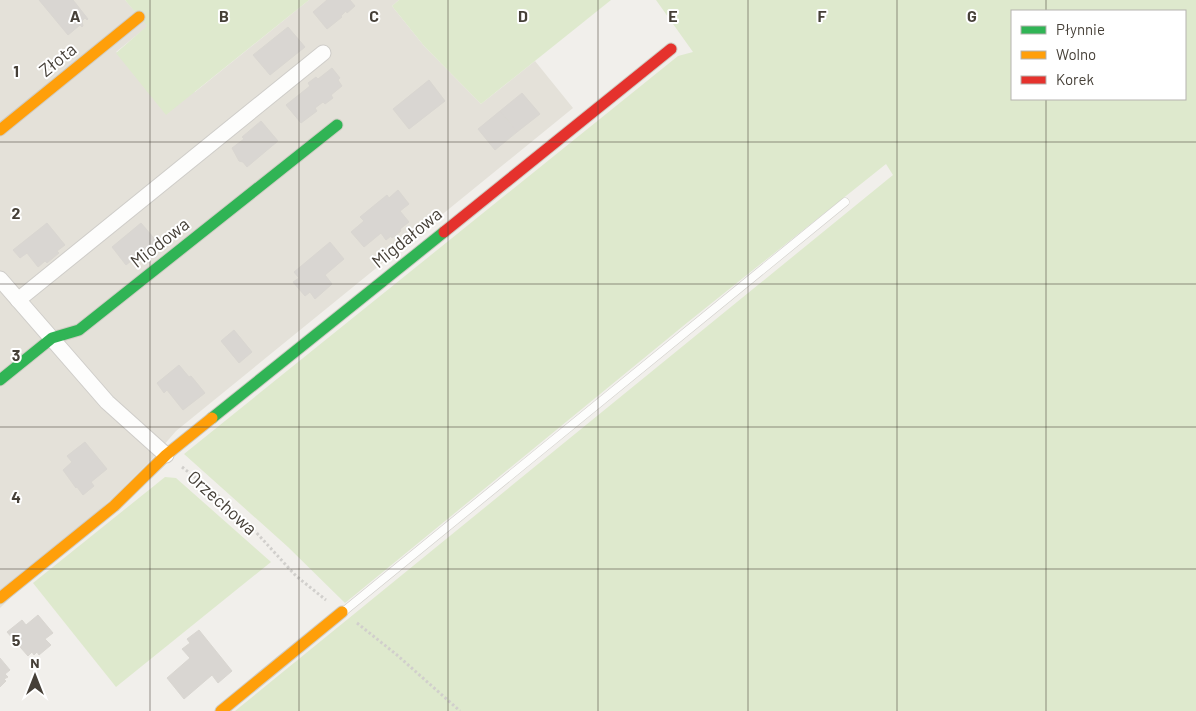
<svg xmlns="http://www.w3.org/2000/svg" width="1196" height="711" font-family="Barlow,sans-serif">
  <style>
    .residential { fill: #e4e1d9 }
    .green { fill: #dee9cd; fill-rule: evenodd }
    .building { fill: #d9d6d2; stroke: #d9d6d1 }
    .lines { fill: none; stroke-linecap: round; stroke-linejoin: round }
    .lane-casing { stroke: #cfcdc9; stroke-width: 9 }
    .street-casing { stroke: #cfcdc9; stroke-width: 17 }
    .fast-casing { stroke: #cfccc3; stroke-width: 13 }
    .slow-casing { stroke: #cfccc3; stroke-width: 13 }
    .jam-casing { stroke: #cfccc3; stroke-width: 13 }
    .path { stroke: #d1cfcc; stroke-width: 3; stroke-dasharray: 2.5 2.5; stroke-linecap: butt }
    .lane { stroke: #fdfdfc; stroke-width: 8 }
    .street { stroke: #fdfdfc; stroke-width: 15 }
    .fast { stroke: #30b455; stroke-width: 11 }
    .slow { stroke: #ff9f0a; stroke-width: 11 }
    .jam { stroke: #e5322d; stroke-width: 11 }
    .grid { fill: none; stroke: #464038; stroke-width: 1; stroke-opacity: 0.55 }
    .labels { text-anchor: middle; stroke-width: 4; stroke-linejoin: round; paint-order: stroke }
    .street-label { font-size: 18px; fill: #464038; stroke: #fff }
    .grid-label { font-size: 16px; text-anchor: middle; font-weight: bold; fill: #464038; stroke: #fff; stroke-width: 4; stroke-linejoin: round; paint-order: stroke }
  </style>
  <rect width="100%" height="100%" fill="#f1efeb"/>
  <!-- residential -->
  <path class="residential" d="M0,0H125L148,26L116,52L195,92L309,0H399L392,6L424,46L481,104L535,61L573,108L176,431L149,462L0,608Z"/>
  <!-- green -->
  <g class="green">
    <path d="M125,0H309L166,115L116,53L147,26Z"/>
    <path d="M399,0H611L481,104L424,46L392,6Z"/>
    <path d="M656,0H1196V711H235L893,175L886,164L688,322L345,603L288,547L184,454L678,56L693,52ZM1012,11H1185V99H1012Z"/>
    <path d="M165,477L176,478L271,562L116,687L33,583Z"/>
  </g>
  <!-- building -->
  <g class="building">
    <path d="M39,0H73L88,19L87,20L85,18L82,21L83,26L82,27L80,25L68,35Z"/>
    <path d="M327,0H350L355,6L347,13L346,11L341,16L342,17L327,29L313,12Z"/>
    <path d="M288,27L305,47L270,75L253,55Z"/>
    <path d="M332,68L340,78L338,80L342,86L331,95L333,98L325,104L323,102L315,108L317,111L301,123L286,105L310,86L308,83L316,77L318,79Z"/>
    <path d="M429,80L445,101L409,129L393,109Z"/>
    <path d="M522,93L540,114L517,132L500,111Z"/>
    <path d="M500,111L517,132L495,150L478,129Z"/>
    <path d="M261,121L278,141L247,167L243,162L239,161L232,148L244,139L242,137Z"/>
    <path d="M398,190L409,204L400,211L409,222L400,229L401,231L392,238L391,236L386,240L381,233L364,247L351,232L364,221L360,217L387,195L389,198Z"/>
    <path d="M47,223L65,245L57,251L59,253L47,263L45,261L38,267L27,253L20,258L13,250Z"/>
    <path d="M141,223L158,243L148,251L146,249L126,265L112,247Z"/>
    <path d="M330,242L344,259L325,275L332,284L315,299L310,292L305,296L293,282L299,278L294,272Z"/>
    <path d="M234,330L252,352L239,363L221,341Z"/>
    <path d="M179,365L189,377L191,376L205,393L183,410L167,390L164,393L157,383Z"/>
    <path d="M85,442L107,469L91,482L94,486L83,495L77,487L76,488L63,470L72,462L67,456Z"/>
    <path d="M38,615L53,633L45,639L51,645L39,655L37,652L34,655L32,652L28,656L7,632L22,620L26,625Z"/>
    <path d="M199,630L232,671L218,683L212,675L184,699L167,678L190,658L182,649L190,643L187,639Z"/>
    <path d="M0,658L10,670L5,674L8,677L4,679L6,681L0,687Z"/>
  </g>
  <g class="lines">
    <defs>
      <path id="lane" d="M343,612L845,202"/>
      <g id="street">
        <path d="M0,279L107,402L166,455"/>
        <path d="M18,300L323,53"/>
      </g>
      <g id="fast">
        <path d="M0,380L52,338L79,330L337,125"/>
        <path d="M212,418L444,232"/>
      </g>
      <g id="slow">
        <path d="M0,130L139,17"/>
        <path d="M0,598L114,506L166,455L212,418"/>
        <path d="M221,711L342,612"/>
      </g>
      <path id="jam" d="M444,232L671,49"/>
    </defs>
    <!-- lane casing -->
    <use href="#lane" class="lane-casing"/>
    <!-- street casing -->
    <use href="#street" class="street-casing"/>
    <!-- fast casing -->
    <use href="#fast" class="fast-casing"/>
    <!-- slow casing -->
    <use href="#slow" class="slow-casing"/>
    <!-- jam casing -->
    <use href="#jam" class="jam-casing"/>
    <!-- path -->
    <g class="path">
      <path d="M182,467L220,497L254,530L296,576L326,600"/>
      <path d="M357,623L397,655L460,711"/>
    </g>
    <!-- lane -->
    <use href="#lane" class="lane"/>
    <!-- street -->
    <use href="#street" class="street"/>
    <!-- fast -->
    <use href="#fast" class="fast"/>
    <!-- slow -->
    <use href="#slow" class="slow"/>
    <!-- jam -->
    <use href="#jam" class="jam"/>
  </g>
  <!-- grid -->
  <path class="grid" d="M150,0V711M299,0V711M448,0V711M598,0V711M748,0V711M897,0V711M1046,0V11M1046,99V711M0,142H1196M0,284H1196M0,427H1196M0,569H1196"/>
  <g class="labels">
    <!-- street labels -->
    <g class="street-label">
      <text transform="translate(58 60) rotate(-39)" y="6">Złota</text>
      <text transform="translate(407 238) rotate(-39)" y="6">Migdałowa</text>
      <text transform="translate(160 243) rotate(-38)" y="6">Miodowa</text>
      <text transform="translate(222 503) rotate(42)" y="6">Orzechowa</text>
    </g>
  </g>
  <g class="grid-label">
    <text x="75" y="22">A</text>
    <text x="224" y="22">B</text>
    <text x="374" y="22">C</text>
    <text x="523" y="22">D</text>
    <text x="673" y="22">E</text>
    <text x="822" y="22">F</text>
    <text x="972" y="22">G</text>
    <text x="16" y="77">1</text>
    <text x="16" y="219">2</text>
    <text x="16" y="361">3</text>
    <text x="16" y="503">4</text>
    <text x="16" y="646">5</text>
  </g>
  <!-- legend -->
  <rect x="1011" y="10" width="175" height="90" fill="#ffffff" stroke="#b5b3af"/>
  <rect x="1021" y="26" width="25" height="8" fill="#30b455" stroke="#b5b3af"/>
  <text x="1056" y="35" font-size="15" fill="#464038">Płynnie</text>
  <rect x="1021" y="51" width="25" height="8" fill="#ff9f0a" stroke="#b5b3af"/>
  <text x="1056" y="60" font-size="15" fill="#464038">Wolno</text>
  <rect x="1021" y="76" width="25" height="8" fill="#e5322d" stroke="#b5b3af"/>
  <text x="1056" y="85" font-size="15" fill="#464038">Korek</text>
  <!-- north arrow -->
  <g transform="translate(35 676)" stroke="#ffffff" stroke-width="4" paint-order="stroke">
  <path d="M0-4L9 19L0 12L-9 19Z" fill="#464038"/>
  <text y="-8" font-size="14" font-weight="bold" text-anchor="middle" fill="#464038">N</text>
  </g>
</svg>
